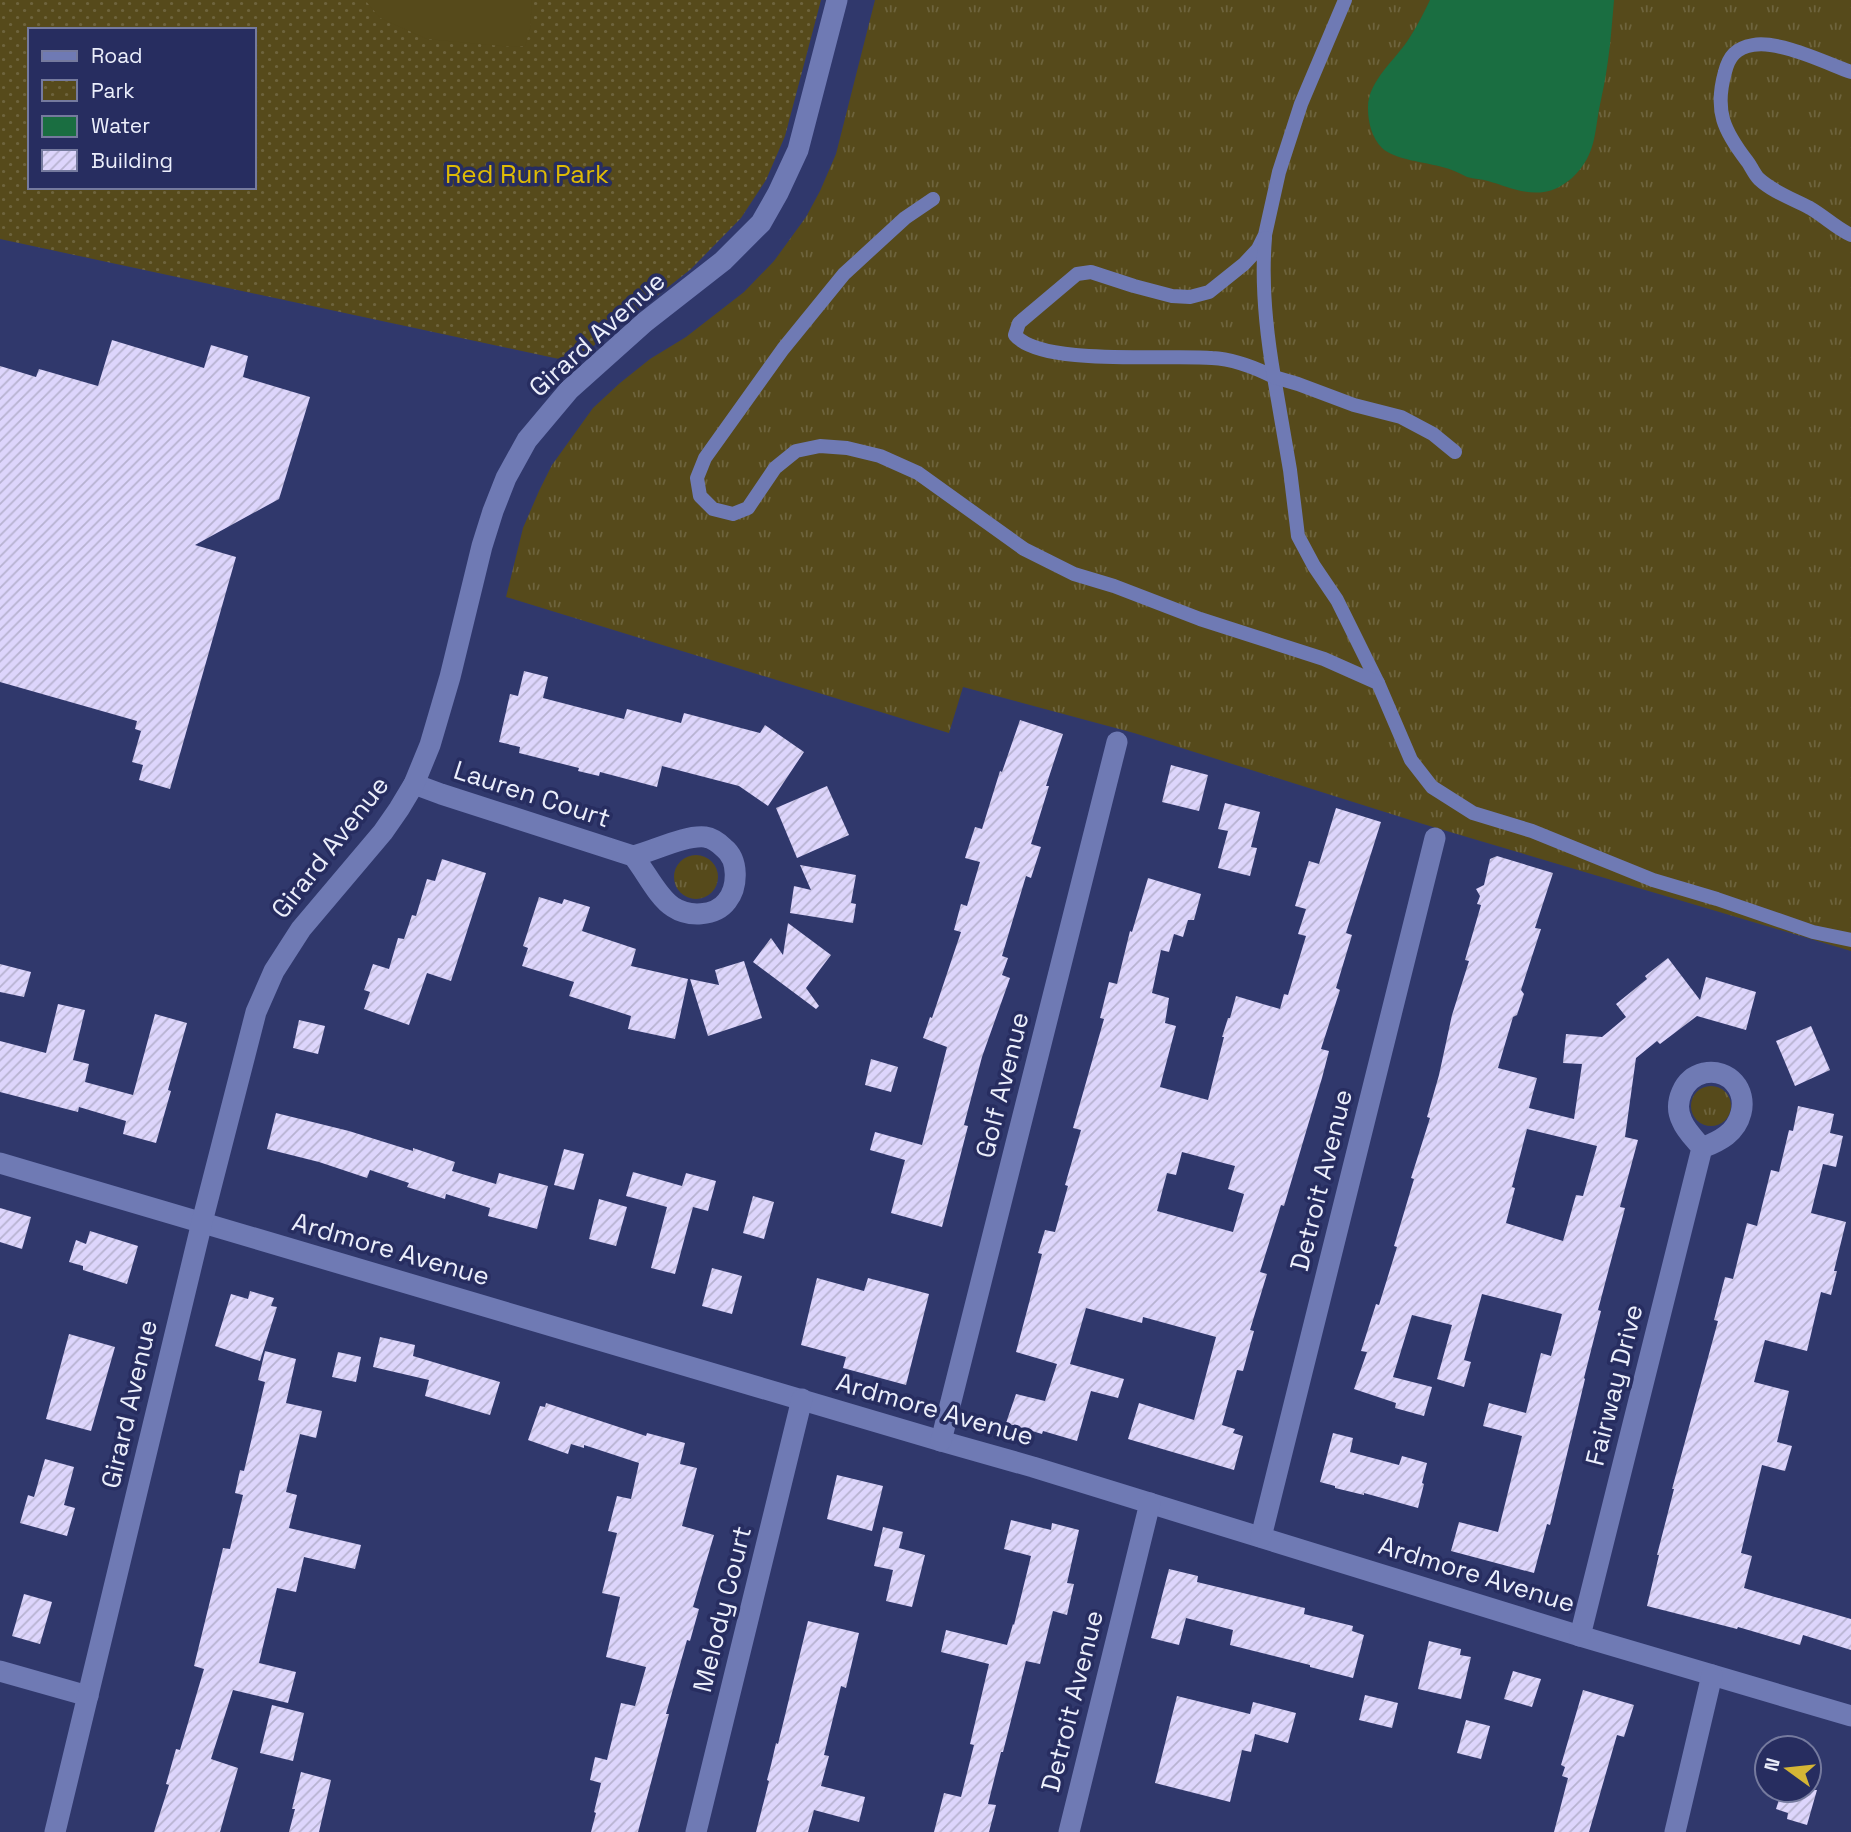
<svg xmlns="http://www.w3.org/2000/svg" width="1851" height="1832" font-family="'Space Grotesk',sans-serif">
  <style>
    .grass { fill: url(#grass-tufts) }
    .park { fill: url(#park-dots); fill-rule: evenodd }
    .pitch { fill: #564a1b }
    .water { fill: #1a6e41 }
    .building { fill: url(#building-hatch); fill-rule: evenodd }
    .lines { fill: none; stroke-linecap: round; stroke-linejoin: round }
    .lane { stroke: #6f7ab4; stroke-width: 14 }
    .street { stroke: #6f7ab4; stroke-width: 21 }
    .labels { text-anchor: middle; stroke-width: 7; stroke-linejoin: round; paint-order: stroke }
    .park-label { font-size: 26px; fill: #dfbb05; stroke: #272d60 }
    .street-label { font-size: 26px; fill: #ebeefb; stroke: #272d60 }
  </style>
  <defs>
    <pattern id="grass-tufts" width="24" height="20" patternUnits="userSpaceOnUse" patternTransform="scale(1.75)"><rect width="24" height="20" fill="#564a1b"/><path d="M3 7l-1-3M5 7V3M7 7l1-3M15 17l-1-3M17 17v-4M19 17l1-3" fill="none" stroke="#6e643d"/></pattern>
    <pattern id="park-dots" width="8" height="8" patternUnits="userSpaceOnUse" patternTransform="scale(1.75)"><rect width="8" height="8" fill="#564a1b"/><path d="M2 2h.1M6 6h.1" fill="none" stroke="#6e643d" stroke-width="1.8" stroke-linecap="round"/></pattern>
    <pattern id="building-hatch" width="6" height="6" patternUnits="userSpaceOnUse" patternTransform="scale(1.75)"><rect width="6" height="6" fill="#ddd5fc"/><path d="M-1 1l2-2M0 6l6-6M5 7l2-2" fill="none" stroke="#b7b2d0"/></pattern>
  </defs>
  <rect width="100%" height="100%" fill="#30386c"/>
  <!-- grass -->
  <g class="grass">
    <path d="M875,0H1851V951L1423,824L1134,733L963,687L949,733L506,597L523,528L539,491L552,465L593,408L620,383L650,359L686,337L744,292L774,261L806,217L820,191L836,154Z"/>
    <circle cx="696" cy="877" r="22"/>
    <circle cx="1711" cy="1106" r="20"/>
  </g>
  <!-- park -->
  <path class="park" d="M0,0H821L785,136L766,180L741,218L691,269L573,362L0,239ZM30,30H254V187H30Z"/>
  <!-- pitch -->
  <path class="pitch" d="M365,0H532L530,29L525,46L513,47L427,39L380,18Z"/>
  <!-- water -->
  <path class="water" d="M1430,0H1614C1611,36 1609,64 1601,100C1594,129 1598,154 1572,178C1565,184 1554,191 1544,192C1524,195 1506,186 1488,181C1481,179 1474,179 1467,177C1459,173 1451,169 1442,167C1425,162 1395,160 1382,148C1372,138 1368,122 1368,109C1367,81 1396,60 1410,37C1418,25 1424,12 1430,0Z"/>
  <!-- building -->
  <g class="building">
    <path d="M112,340L204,368L211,345L248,356L243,377L310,397L279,499L195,545L236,557L170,789L139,780L143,765L132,762L141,731L135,729L137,721L0,682V366L36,377L39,369L98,386Z"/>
    <path d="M524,671L548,677L543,698L624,719L627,709L681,723L684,713L760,733L765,725L804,752L768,806L739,786L662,766L657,787L600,772L599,776L578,771L579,768L519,753L520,747L499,742L510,694L518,696Z"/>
    <path d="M1020,720L1063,734L1046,786H1049L1031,844L1041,847L1031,878L1026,876L1002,956L1008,958L1002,975L1010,978L982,1057L964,1125L968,1126L942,1227L891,1213L905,1160L870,1150L875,1132L922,1145L947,1047L923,1038L930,1017L932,1018L961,932L954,930L961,904L967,906L980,862L965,858L975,827L982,829L1000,771L1002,772Z"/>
    <path d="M1171,765L1208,775L1199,811L1162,802Z"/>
    <path d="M827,786L849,835L797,858L776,808Z"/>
    <path d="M1225,803L1260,812L1251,847L1257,848L1250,876L1218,868L1228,831L1218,829Z"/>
    <path d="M1336,808L1381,822L1346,933L1352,935L1336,988L1340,990L1321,1049L1329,1051L1322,1078L1284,1206L1281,1205L1260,1272L1267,1274L1250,1330L1254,1331L1243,1371L1237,1370L1222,1425L1235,1429L1233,1433L1243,1436L1234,1470L1128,1439L1139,1403L1194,1420L1216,1337L1143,1317L1142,1323L1086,1308L1070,1364L1124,1379L1118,1398L1091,1391L1077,1441L1043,1431L1042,1434L1006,1423L1016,1394L1045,1401L1057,1364L1016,1352L1042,1254L1038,1253L1045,1230L1055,1232L1068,1186L1065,1185L1081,1130L1073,1128L1104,1019L1100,1018L1109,982L1117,984L1130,931L1132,932L1148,878L1201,894L1194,920H1188L1183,937L1174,934L1169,952L1161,950L1152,993L1169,998L1165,1023L1176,1026L1160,1087L1208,1100L1224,1037H1222L1228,1018H1230L1236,996L1280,1009L1284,994L1288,995L1306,936L1298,934L1306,909L1295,906L1309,861L1319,864ZM1182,1152L1235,1166L1228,1189L1244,1194L1233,1232L1157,1211L1167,1173L1176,1175Z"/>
    <path d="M1497,856L1553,873L1535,928L1541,929L1521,990L1524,994L1517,1015L1513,1017L1498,1068L1537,1078L1529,1108L1574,1119L1582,1064L1563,1063L1566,1034L1602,1037L1626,1017L1616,1004L1647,979L1645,976L1668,958L1700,1000L1706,977L1756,992L1746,1030L1697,1016L1660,1044L1657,1041L1636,1058L1625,1137L1638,1140L1620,1207L1625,1208L1598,1310L1601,1311L1584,1378L1585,1379L1550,1525L1547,1524L1534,1573L1451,1551L1459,1522L1498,1532L1522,1436L1483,1426L1489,1403L1526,1413L1541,1353L1551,1356L1562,1314L1482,1294L1464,1360L1471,1362L1464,1387L1437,1379L1452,1325L1412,1315L1393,1377L1432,1387L1424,1416L1395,1408L1396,1403L1354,1389L1367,1352L1361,1351L1376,1304L1379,1305L1397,1247L1394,1246L1414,1179L1411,1178L1430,1118L1427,1117L1439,1075L1452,1015L1469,961L1465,960L1481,905L1477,904L1480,896L1476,889L1484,885L1490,859ZM1527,1129L1597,1146L1583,1196L1576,1195L1563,1241L1506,1223L1515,1188L1512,1187Z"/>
    <path d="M442,859L486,873L451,981L427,973L409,1025L364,1009L370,992L364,990L373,964L389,969L398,938L404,939L412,915L416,916L427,879L435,881Z"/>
    <path d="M800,865L856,875L851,903L856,904L853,923L790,913L794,886L811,890Z"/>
    <path d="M539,897L562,904L564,899L590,907L582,931L636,949L631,966L688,979L675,1039L628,1029L631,1016L569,996L574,982L522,966L528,948L523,946Z"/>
    <path d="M788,923L831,955L806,988L819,1006L816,1009L753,962L771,938L783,955Z"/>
    <path d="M744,961L762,1018L708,1036L690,979L719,985L715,970Z"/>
    <path d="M0,964L31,972L24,997L0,992Z"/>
    <path d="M58,1004L85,1010L73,1060L89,1064L85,1082L133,1095L155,1014L187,1023L168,1090L171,1091L156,1143L123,1134L126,1121L79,1107L78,1112L0,1092V1041L46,1053Z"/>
    <path d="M299,1020L325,1026L318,1054L293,1048Z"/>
    <path d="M1811,1026L1830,1070L1795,1086L1776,1041Z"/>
    <path d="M871,1059L898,1067L891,1092L865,1085Z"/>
    <path d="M1798,1106L1834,1114L1830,1133L1843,1136L1836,1167L1823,1164L1811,1213L1846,1222L1834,1271H1837L1831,1295L1821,1292L1807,1351L1765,1340L1754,1382L1789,1391L1777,1442L1792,1446L1785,1471L1762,1465L1741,1553L1752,1556L1744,1588L1851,1619V1650L1803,1635L1800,1645L1738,1627L1737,1629L1647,1606L1659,1555H1657L1674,1489H1672L1718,1321L1714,1320L1725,1277L1733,1279L1747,1223L1757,1226L1771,1170L1779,1172L1789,1130L1793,1131Z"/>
    <path d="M276,1113L349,1131L413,1151V1148L455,1162L452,1171L496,1184L499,1173L548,1186L537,1229L488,1216L490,1208L446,1194L445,1199L407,1187L409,1183L370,1170L367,1178L319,1162L267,1149Z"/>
    <path d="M564,1149L584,1154L574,1190L554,1185Z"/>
    <path d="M633,1172L682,1186L686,1173L716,1181L708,1211L693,1207L675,1274L651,1268L667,1207L626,1196Z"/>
    <path d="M753,1196L774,1202L764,1239L743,1233Z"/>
    <path d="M599,1199L627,1207L616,1246L589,1239Z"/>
    <path d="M0,1208L31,1217L22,1249L0,1242Z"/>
    <path d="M90,1231L138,1246L127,1284L83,1270V1266L69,1262L76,1240L86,1244Z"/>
    <path d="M712,1268L742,1276L732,1314L702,1306Z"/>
    <path d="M817,1278L864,1291L868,1278L929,1294L906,1385L843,1368L846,1357L801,1345Z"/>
    <path d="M250,1291L274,1298L271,1306L277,1307L260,1361L215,1346L231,1294L248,1299Z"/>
    <path d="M69,1334L115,1347L91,1431L46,1419Z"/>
    <path d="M380,1337L415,1345L413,1356L500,1382L490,1415L425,1396L429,1380L373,1367Z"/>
    <path d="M265,1351L296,1359L286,1403L322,1411L316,1438L300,1434L286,1492L297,1495L289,1528L361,1545L355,1569L304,1557L296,1592L277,1588L259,1663L296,1672L288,1703L233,1690L211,1759L238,1768L220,1832H154L169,1785L166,1784L176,1749L180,1750L204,1669L194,1666L223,1548L230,1549L243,1495L235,1493L240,1470L244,1471L265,1382L258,1380Z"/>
    <path d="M338,1352L361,1357L356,1382L332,1377Z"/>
    <path d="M546,1403L646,1436L647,1433L685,1443L680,1464L697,1468L682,1526L714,1535L693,1607L699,1609L690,1641L687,1640L666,1714H669L638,1832H591L596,1813L594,1812L601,1783L590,1780L595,1757L607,1760L621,1703L635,1706L646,1667L606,1657L620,1597L602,1593L617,1533L608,1531L617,1496L631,1499L639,1463L584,1445V1448L571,1444L568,1454L528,1440L540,1406L545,1407Z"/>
    <path d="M1333,1433L1353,1438L1350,1452L1399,1465L1402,1456L1427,1463L1422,1483L1424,1484L1418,1508L1364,1493V1495L1335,1488V1486L1320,1482Z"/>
    <path d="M45,1459L74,1467L64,1505L75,1508L67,1536L20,1523L28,1495L34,1497Z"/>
    <path d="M837,1475L883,1486L872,1531L827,1519Z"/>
    <path d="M1011,1520L1051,1530L1052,1523L1079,1530L1067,1583L1074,1584L1067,1615L1053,1611L1040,1664L1026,1661L1003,1752H1001L988,1804L996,1805L989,1832H934L944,1793L961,1797L974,1745L970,1744L989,1664L941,1652L946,1630L1007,1645L1013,1624L1014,1625L1031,1556L1004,1549Z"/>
    <path d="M883,1527L903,1532L899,1548L925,1555L912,1607L886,1601L893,1570L874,1566Z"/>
    <path d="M1169,1569L1198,1576L1197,1582L1305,1608L1304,1614L1353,1626L1352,1631L1364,1635L1353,1678L1310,1667V1665L1230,1645L1233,1630L1186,1618L1179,1645L1151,1638Z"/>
    <path d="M24,1594L52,1602L40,1644L12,1636Z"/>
    <path d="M808,1621L859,1633L846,1688L841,1686L824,1755L829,1756L821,1786L865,1797L859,1822L814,1810L808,1832H756L769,1781L767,1780L771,1765L776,1743L778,1744Z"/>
    <path d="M1429,1641L1461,1649L1460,1655L1471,1657L1461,1699L1418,1689Z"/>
    <path d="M1513,1671L1541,1679L1532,1707L1504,1699Z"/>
    <path d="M1583,1690L1634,1705L1624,1737L1617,1735L1589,1832H1554L1568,1778L1562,1776L1565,1767L1561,1765Z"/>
    <path d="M1365,1695L1398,1703L1392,1728L1359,1720Z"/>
    <path d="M1177,1696L1250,1714L1253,1702L1296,1713L1288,1743L1255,1734L1251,1752L1242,1750L1230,1802L1155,1783Z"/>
    <path d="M272,1705L304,1713L293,1761L260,1753Z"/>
    <path d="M1466,1720L1490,1726L1481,1759L1457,1753Z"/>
    <path d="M301,1772L331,1780L319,1832H289L295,1809H292Z"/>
    <path d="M1782,1790H1817L1807,1825L1787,1819L1788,1813L1776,1809Z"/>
  </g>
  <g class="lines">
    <!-- lane -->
    <g class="lane">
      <path d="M1345,0L1301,104L1279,172L1265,235L1258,249L1244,264L1209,292L1190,297L1172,296L1134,286L1091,272L1077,274L1019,323L1015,335C1041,367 1170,354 1212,358C1234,359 1254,367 1274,377L1290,470L1298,536L1314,566L1337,600L1378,683"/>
      <path d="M1851,72C1826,63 1779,40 1753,45C1736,48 1729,56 1725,72C1714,111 1724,131 1747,161C1751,166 1754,174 1759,179C1773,192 1793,199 1810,208C1824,216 1836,228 1851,235"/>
      <path d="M933,199L905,218L844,274L783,349L705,458L697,478L700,496L713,509L733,514L748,508L775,468L796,451L820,446L847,448L880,456L918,473L1024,549L1074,574L1114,586L1200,619L1324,659L1378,683L1411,760L1432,787L1473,813L1532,831L1653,880L1717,899L1813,932L1851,940"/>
      <path d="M1265,238C1261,285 1266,331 1274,377L1298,384L1354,405L1401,417L1433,434L1455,452"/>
    </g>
    <!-- street -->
    <g class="street">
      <path d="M414,784L441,794L633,856C645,870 658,898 673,907C688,917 715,917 727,901C738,887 739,860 724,848C719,843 712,838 705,837C684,835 654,851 633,856"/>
      <path d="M0,1163L941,1441L1033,1467L1580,1636L1851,1716"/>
      <path d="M941,1441L1117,742"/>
      <path d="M1261,1537L1435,838"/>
      <path d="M1580,1636L1702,1148C1720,1141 1736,1133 1741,1113C1747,1090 1729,1068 1704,1073C1683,1078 1673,1103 1682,1121C1686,1131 1695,1139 1702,1148"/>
      <path d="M0,1671L88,1696"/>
      <path d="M55,1832L202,1222L256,1012L274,971L301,929L383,832L399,809L414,784L430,745L450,677L482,546L493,511L506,478L527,440L569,390L645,322L723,261L761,223L778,193L798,150L837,0"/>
      <path d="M696,1832L802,1399"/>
      <path d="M1069,1832L1150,1503"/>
      <path d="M1675,1832L1712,1675"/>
    </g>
  </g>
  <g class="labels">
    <!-- park labels -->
    <g class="park-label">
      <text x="527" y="183">Red Run Park</text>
    </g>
    <!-- street labels -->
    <g class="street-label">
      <text transform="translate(597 334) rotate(-42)" y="9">Girard Avenue</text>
      <text transform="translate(532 794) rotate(18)" y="9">Lauren Court</text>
      <text transform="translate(330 847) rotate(-52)" y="9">Girard Avenue</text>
      <text transform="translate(1002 1085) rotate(-76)" y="9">Golf Avenue</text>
      <text transform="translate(1321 1180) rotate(-76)" y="9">Detroit Avenue</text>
      <text transform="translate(391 1249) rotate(16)" y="9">Ardmore Avenue</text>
      <text transform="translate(1614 1385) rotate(-76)" y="9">Fairway Drive</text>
      <text transform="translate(129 1404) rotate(-77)" y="9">Girard Avenue</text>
      <text transform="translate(935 1409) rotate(16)" y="9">Ardmore Avenue</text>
      <text transform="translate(1477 1574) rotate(17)" y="9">Ardmore Avenue</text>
      <text transform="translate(722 1609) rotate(-76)" y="9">Melody Court</text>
      <text transform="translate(1072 1701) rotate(-76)" y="9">Detroit Avenue</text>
    </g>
  </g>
  <!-- legend -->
  <rect x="28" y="28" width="228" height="161" fill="#272d60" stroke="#757a9e" stroke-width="2"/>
  <rect x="42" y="51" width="35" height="10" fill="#6f7ab4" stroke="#757a9e" stroke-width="2"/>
  <text x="91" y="63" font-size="21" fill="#ebeefb">Road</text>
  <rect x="42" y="80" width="35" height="21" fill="url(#park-dots)" stroke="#757a9e" stroke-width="2"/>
  <text x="91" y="98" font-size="21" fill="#ebeefb">Park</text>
  <rect x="42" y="116" width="35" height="21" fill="#1a6e41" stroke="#757a9e" stroke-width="2"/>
  <text x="91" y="133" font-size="21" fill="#ebeefb">Water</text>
  <rect x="42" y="150" width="35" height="21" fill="url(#building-hatch)" stroke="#757a9e" stroke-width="2"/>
  <text x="91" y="168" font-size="21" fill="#ebeefb">Building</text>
  <!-- north arrow -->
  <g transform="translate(1788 1769) rotate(285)"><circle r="33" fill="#272d60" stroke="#757a9e" stroke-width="2"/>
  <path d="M0-5L12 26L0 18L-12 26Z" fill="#d5b535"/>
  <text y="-10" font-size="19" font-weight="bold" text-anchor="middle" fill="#ebeefb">N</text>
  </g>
</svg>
